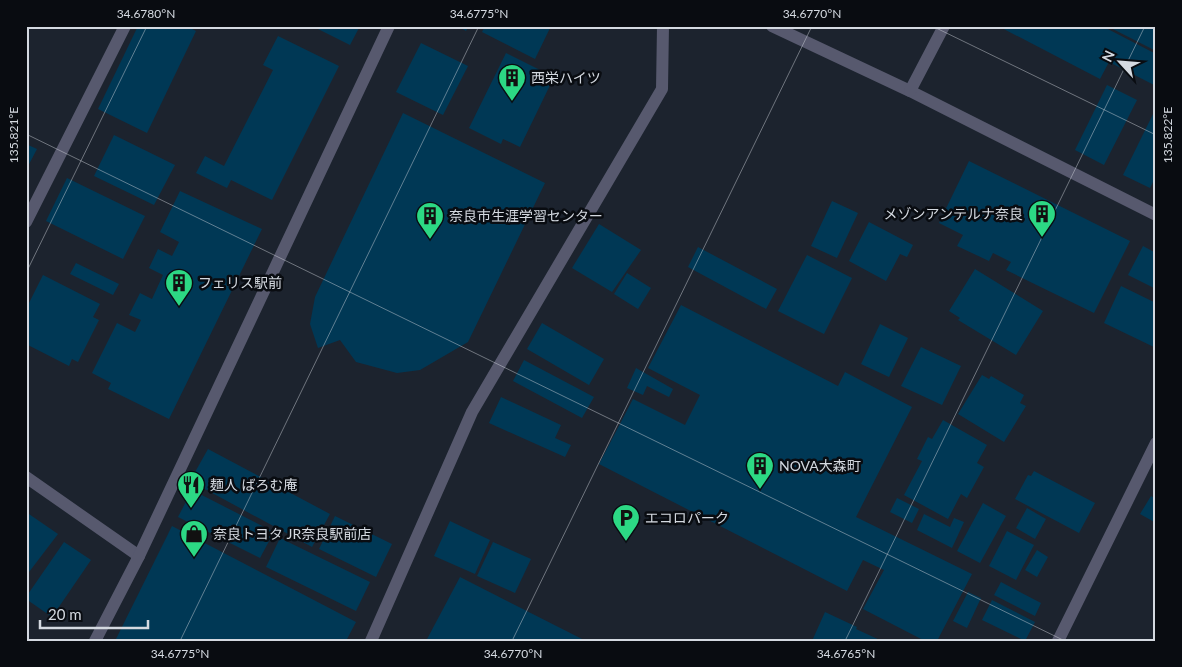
<svg xmlns="http://www.w3.org/2000/svg" width="1182" height="667" font-family="Lato,'Noto Sans JP',sans-serif">
  <style>
    .building { fill: #003855 }
    .lines { fill: none; stroke-linecap: round; stroke-linejoin: round }
    .street { stroke: #57596e; stroke-width: 12 }
    .ticks { fill: none; stroke: #d4d9e0; stroke-width: 1; stroke-opacity: 0.45 }
    .labels { text-anchor: middle; stroke-width: 5; stroke-linejoin: round; paint-order: stroke }
    .poi-label { font-size: 14px; fill: #d4d9e0; stroke: #090c11; text-anchor: start }
    .neatline { fill: none; stroke: #d4d9e0; stroke-width: 2 }
    .ticks-label { font-size: 12px; text-anchor: middle; fill: #d4d9e0 }
  </style>
  <rect width="100%" height="100%" fill="#1c232e"/>
  <!-- building -->
  <g class="building">
    <path d="M138,26H186L196,31L147,133L98,109Z"/>
    <path d="M312,26H360L350,45Z"/>
    <path d="M457,26H469L466,31Z"/>
    <path d="M485,26H551L535,59L482,32Z"/>
    <path d="M998,26H1102L1156,54V86L1109,62L1100,79Z"/>
    <path d="M1107,26H1155L1156,51Z"/>
    <path d="M278,36L339,66L272,200L231,180L227,188L196,173L205,156L224,166L273,70L263,65Z"/>
    <path d="M421,43L468,66L443,115L396,92Z"/>
    <path d="M506,53L554,77L520,147L503,139L501,144L469,128Z"/>
    <path d="M1107,85L1137,100L1104,165L1075,150Z"/>
    <path d="M1156,108V176L1150,188L1123,175Z"/>
    <path d="M403,113L545,183L468,342L420,370L397,373L356,362L340,340L318,348L310,324L315,297Z"/>
    <path d="M114,135L175,165L154,205L94,176Z"/>
    <path d="M26,144L37,149L26,170Z"/>
    <path d="M969,161L1130,241L1094,313L1006,270L1011,262L993,253L989,261L957,246L963,235L939,223Z"/>
    <path d="M67,178L145,216L123,259L46,221Z"/>
    <path d="M180,191L262,229L169,419L108,389L111,383L92,373L117,323L135,332L141,320L129,315L140,293L152,299L163,275L149,268L158,249L172,256L179,242L160,232Z"/>
    <path d="M832,201L858,213L837,258L811,246Z"/>
    <path d="M869,222L913,245L907,257L900,254L886,281L849,261Z"/>
    <path d="M599,224L641,250L612,292L572,268Z"/>
    <path d="M1143,246L1156,253V289L1128,275Z"/>
    <path d="M698,247L777,289L766,309L688,267Z"/>
    <path d="M807,255L852,278L824,334L778,311Z"/>
    <path d="M76,263L119,284L113,295L70,274Z"/>
    <path d="M975,269L1043,311L1016,355L958,320L960,318L949,311Z"/>
    <path d="M627,273L651,288L638,309L614,294Z"/>
    <path d="M43,275L100,304L93,317L99,320L78,362L72,359L69,366L26,344V309Z"/>
    <path d="M1121,286L1156,303V348L1104,323Z"/>
    <path d="M681,305L838,386L845,372L912,407L856,517L972,574L937,641H925L863,609L884,570L863,560L847,591L599,464L633,399L685,425L700,395L648,368Z"/>
    <path d="M542,323L604,359L589,385L527,349Z"/>
    <path d="M880,324L908,338L889,377L861,364Z"/>
    <path d="M921,347L961,366L942,405L901,386Z"/>
    <path d="M524,360L594,397L582,418L513,381Z"/>
    <path d="M636,368L673,389L669,397L647,386L643,395L627,388Z"/>
    <path d="M982,375L989,379L991,376L1024,395L1020,403L1026,406L1004,442L958,414Z"/>
    <path d="M501,397L561,425L555,438L571,445L565,457L489,423Z"/>
    <path d="M943,420L987,445L977,463L984,467L967,498L961,494L948,519L904,495L922,461L917,459L928,437L932,439Z"/>
    <path d="M208,449L330,514L312,547L190,481Z"/>
    <path d="M1034,471L1095,503L1079,533L1015,499L1028,475L1031,476Z"/>
    <path d="M192,490L274,532L260,558L178,517Z"/>
    <path d="M1151,496L1156,499V523L1140,514Z"/>
    <path d="M897,498L919,509L912,523L890,512Z"/>
    <path d="M983,503L1006,516L980,563L957,551Z"/>
    <path d="M1027,508L1046,519L1035,539L1016,528Z"/>
    <path d="M26,512L58,534L26,576Z"/>
    <path d="M924,514L950,527L954,518L964,522L952,548L917,530Z"/>
    <path d="M335,516L392,544L376,577L319,549Z"/>
    <path d="M450,521L490,540L475,574L434,556Z"/>
    <path d="M172,526L356,622L346,641H115Z"/>
    <path d="M1007,531L1034,545L1016,580L989,566Z"/>
    <path d="M280,538L370,582L356,611L266,567Z"/>
    <path d="M64,542L91,560L52,617L26,599V597Z"/>
    <path d="M493,542L531,559L515,593L477,576Z"/>
    <path d="M1037,550L1048,557L1037,577L1025,570Z"/>
    <path d="M460,577L586,641H426Z"/>
    <path d="M1001,582L1041,603L1035,616L994,595Z"/>
    <path d="M968,592L981,598L967,628L953,621Z"/>
    <path d="M992,600L1035,622L1025,641L982,620Z"/>
    <path d="M825,612L857,627L856,629L882,641H812Z"/>
  </g>
  <g class="lines">
    <!-- street -->
    <g class="street">
      <path d="M772,26L910,91L1156,215"/>
      <path d="M910,91L944,26"/>
      <path d="M26,222L125,26"/>
      <path d="M26,477L139,556"/>
      <path d="M95,641L139,556L389,26"/>
      <path d="M371,641L472,412L662,89L663,26"/>
      <path d="M1058,641L1156,443"/>
    </g>
  </g>
  <!-- ticks -->
  <path class="ticks" d="M932,26L1156,135M26,134L1065,641M26,273L147,26M180,641L479,26M512,641L812,26M845,641L1145,26"/>
  <!-- icons -->
  <defs>
    <symbol id="building-pin" viewBox="-11 -11 22 30"><path d="M0 17L-7.5 6A9.5 9.5 0 1 1 7.5 6Z" fill="#2cd884" stroke="#090c11"/><path d="M-4-6H4V6H1V3H-1V6H-4ZM-2.5-4.3h1.7v1.8h-1.7ZM.8-4.3h1.7v1.8H.8ZM-2.5-1h1.7V.8h-1.7ZM.8-1h1.7V.8H.8Z" fill="#111"/></symbol>
    <symbol id="restaurant-pin" viewBox="-11 -11 22 30"><path d="M0 17L-7.5 6A9.5 9.5 0 1 1 7.5 6Z" fill="#2cd884" stroke="#090c11"/><path d="M-5-6h1v4h1v-4h1v4h1v-4h1v5L-1.5 .5V6h-2V.5L-5-1ZM5-6V6H3V1.5H1.5Q1.5-4 5-6Z" fill="#111"/></symbol>
    <symbol id="parking-pin" viewBox="-11 -11 22 30"><path d="M0 17L-7.5 6A9.5 9.5 0 1 1 7.5 6Z" fill="#2cd884" stroke="#090c11"/><path d="M-3.5-5.5H1a3.5 3.5 0 0 1 0 7H-1V5.5H-3.5ZM-1-3.4V-.6H.8a1.4 1.4 0 0 0 0-2.8Z" fill="#111"/></symbol>
    <symbol id="shop-pin" viewBox="-11 -11 22 30"><path d="M0 17L-7.5 6A9.5 9.5 0 1 1 7.5 6Z" fill="#2cd884" stroke="#090c11"/><path d="M-5-2.5h2.3a2.7 3.5 0 0 1 5.4 0H5L5.5 6h-11ZM-1.5-2.5h3a1.5 2.3 0 0 0-3 0Z" fill="#111"/></symbol>
  </defs>
  <g fill-rule="evenodd">
    <use href="#building-pin" x="496" y="62" width="32" height="43"/>
    <use href="#building-pin" x="1026" y="198" width="32" height="43"/>
    <use href="#building-pin" x="414" y="200" width="32" height="43"/>
    <use href="#building-pin" x="163" y="267" width="32" height="43"/>
    <use href="#building-pin" x="744" y="450" width="32" height="43"/>
    <use href="#restaurant-pin" x="175" y="469" width="32" height="43"/>
    <use href="#parking-pin" x="610" y="502" width="32" height="43"/>
    <use href="#shop-pin" x="178" y="518" width="32" height="43"/>
  </g>
  <g class="labels">
    <!-- poi labels -->
    <g class="poi-label">
      <text x="531" y="83">西栄ハイツ</text>
      <text x="1023" y="219" text-anchor="end">メゾンアンテルナ奈良</text>
      <text x="449" y="221">奈良市生涯学習センター</text>
      <text x="198" y="288">フェリス駅前</text>
      <text x="779" y="471">NOVA大森町</text>
      <text x="210" y="490">麺人 ばろむ庵</text>
      <text x="645" y="523">エコロパーク</text>
      <text x="213" y="539">奈良トヨタ JR奈良駅前店</text>
    </g>
  </g>
  <!-- border -->
  <rect width="1182" height="667" fill="none" stroke="#090c11" stroke-width="55"/>
  <!-- north arrow -->
  <g transform="translate(1120 62) rotate(296)" stroke="#090c11" stroke-width="4" paint-order="stroke">
  <path d="M0-4L9 19L0 12L-9 19Z" fill="#d4d9e0"/>
  <text y="-8" font-size="14" font-weight="bold" text-anchor="middle" fill="#d4d9e0">N</text>
  </g>
  <!-- scale -->
  <path d="M40 620v8h108v-8" fill="none" stroke="#d4d9e0" stroke-width="2.5"/>
  <text x="48" y="620" font-size="15" fill="#d4d9e0" stroke="#090c11" stroke-width="4" paint-order="stroke">20 m</text>
  <rect x="28" y="28" width="1126" height="612" class="neatline"/>
  <g class="ticks-label">
    <text x="146" y="18">34.6780°N</text>
    <text x="479" y="18">34.6775°N</text>
    <text x="812" y="18">34.6770°N</text>
    <text transform="translate(1168 135) rotate(-90)" y="4">135.822°E</text>
    <text transform="translate(14 135) rotate(-90)" y="4">135.821°E</text>
    <text x="180" y="658">34.6775°N</text>
    <text x="513" y="658">34.6770°N</text>
    <text x="846" y="658">34.6765°N</text>
  </g>
</svg>
